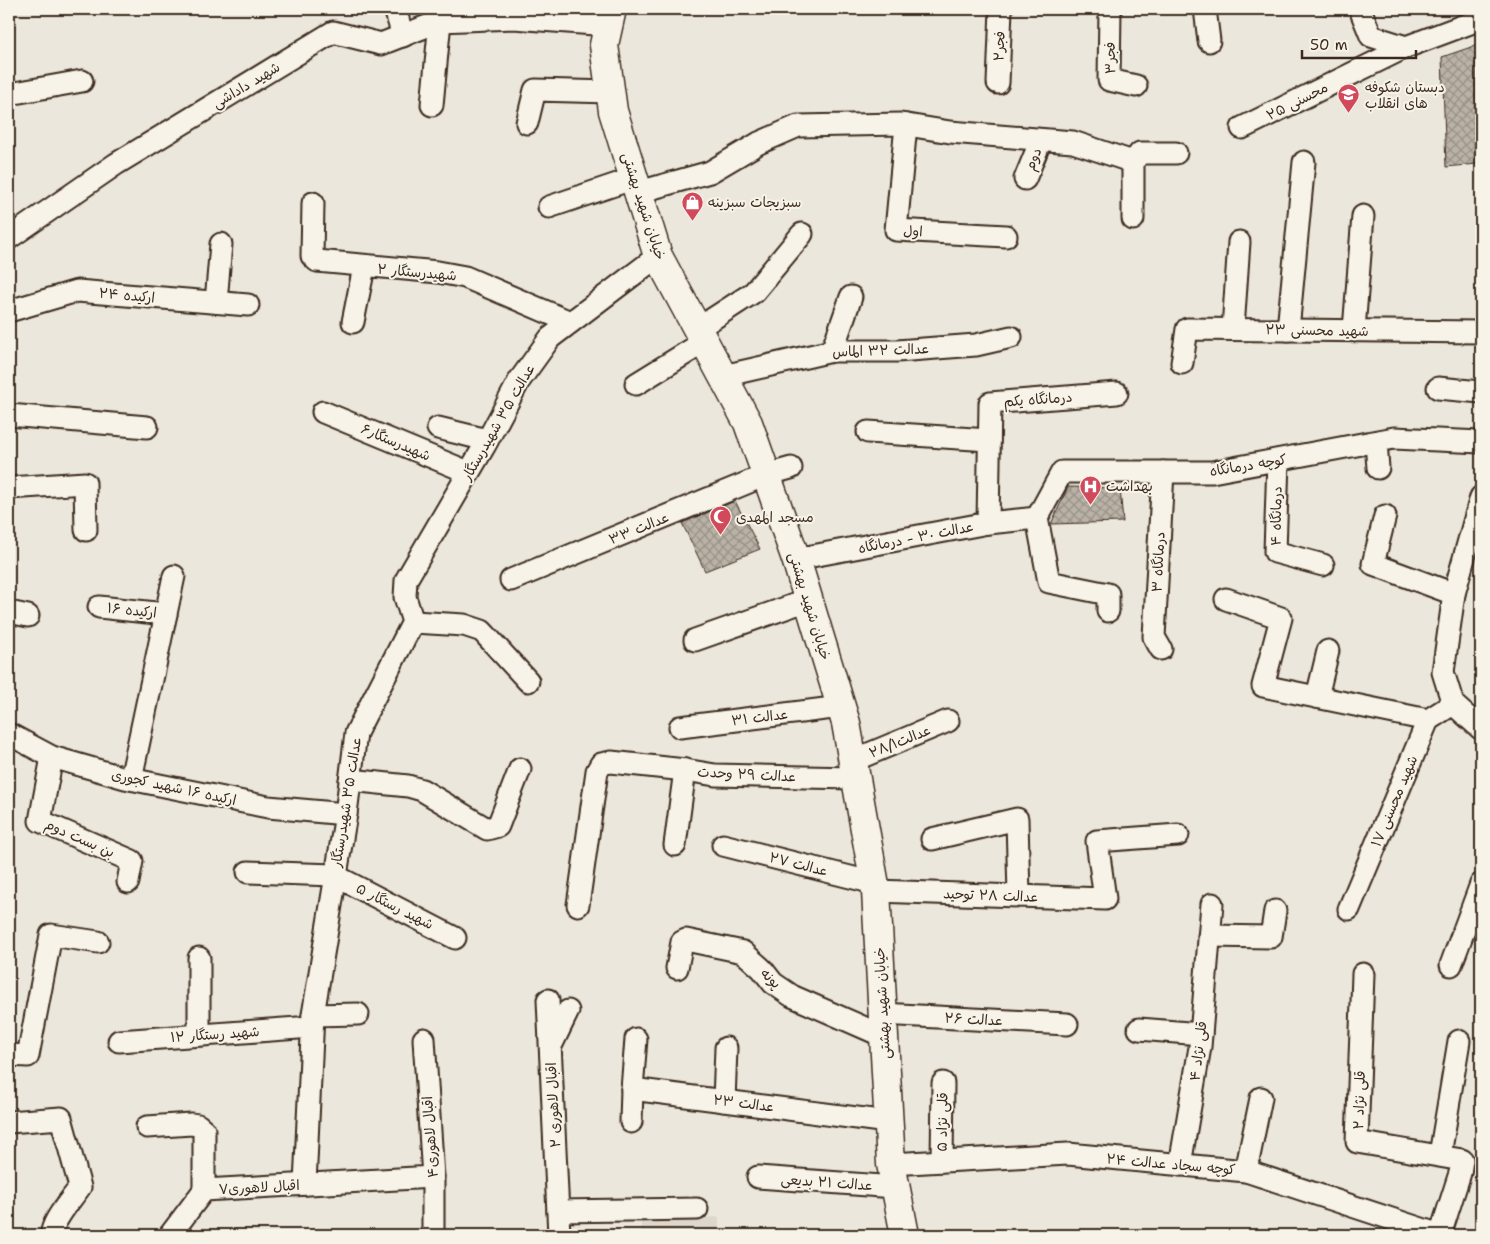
<svg xmlns="http://www.w3.org/2000/svg" width="1490" height="1244" font-family="'Shantell Sans','Playpen Sans Arabic',sans-serif">
  <style>
    .built { fill: #ddd7cc }
    .building { fill: url(#building-cross-hatch); stroke: #3b2a1e }
    .lines { fill: none; stroke-linecap: round; stroke-linejoin: round }
    .minor-casing { stroke: #3b2a1e; stroke-width: 25 }
    .major-casing { stroke: #3b2a1e; stroke-width: 31 }
    .minor { stroke: #f7f3e8; stroke-width: 21 }
    .major { stroke: #f7f3e8; stroke-width: 28 }
    .labels { text-anchor: middle; stroke-width: 4; stroke-linejoin: round; paint-order: stroke }
    .street-label { font-size: 14px; fill: #3b2a1e; stroke: #f7f3e8 }
    .poi-label { font-size: 14px; fill: #3b2a1e; stroke: #f7f3e8; text-anchor: start }
  </style>
  <defs>
    <pattern id="building-cross-hatch" width="8" height="8" patternUnits="userSpaceOnUse" patternTransform="scale(1.25)"><rect width="8" height="8" fill="#bab2a7"/><path d="M0 0l8 8M0 8l8-8" fill="none" stroke="#989187"/></pattern>
  </defs>
  <rect width="100%" height="100%" fill="#ece7dc"/>
  <filter id="ink" filterUnits="userSpaceOnUse"><feTurbulence type="fractalNoise" baseFrequency=".02" numOctaves="2"/><feDisplacementMap in="SourceGraphic" scale="10" xChannelSelector="R" yChannelSelector="G"/><feConvolveMatrix kernelMatrix="1 2 1 2 8 2 1 2 1" color-interpolation-filters="sRGB"/></filter>
  <g filter="url(#ink)">
    <!-- built -->
    <path class="built" d="M719,1217V1235H641V1220Z"/>
    <!-- building -->
    <g class="building">
      <path d="M1477,45V164L1446,167L1442,57Z"/>
      <path d="M1068,487L1120,488L1123,522L1051,524Z"/>
      <path d="M735,501L760,549L705,571L682,523Z"/>
    </g>
    <g class="lines">
      <defs>
        <g id="minor">
          <path d="M395,9L403,36"/>
          <path d="M1110,9L1109,80L1136,86"/>
          <path d="M1205,9L1209,41"/>
          <path d="M1360,9L1371,36L1406,47"/>
          <path d="M998,83L1001,9"/>
          <path d="M9,94L82,81"/>
          <path d="M432,105L440,21"/>
          <path d="M527,123L535,90L611,92"/>
          <path d="M906,125L896,230L1006,236"/>
          <path d="M1242,128L1406,47L1481,19"/>
          <path d="M1025,179L1041,140"/>
          <path d="M639,192L710,172L759,143L798,126L901,124L950,132L1073,142L1133,162"/>
          <path d="M313,203L312,256L317,261L438,272L465,277L570,322"/>
          <path d="M549,207L635,178"/>
          <path d="M1133,219V162L1140,153H1176"/>
          <path d="M9,238L116,164L333,32L381,44L440,21L514,18L608,25"/>
          <path d="M216,302L221,244"/>
          <path d="M9,311L77,291L248,305"/>
          <path d="M353,322L364,267"/>
          <path d="M697,329L754,292L802,234"/>
          <path d="M1233,329L1239,242"/>
          <path d="M1288,330L1304,162"/>
          <path d="M1354,330L1363,216"/>
          <path d="M832,351L851,297"/>
          <path d="M1182,363L1187,329L1481,332"/>
          <path d="M723,376L832,351H897L976,345L1011,337"/>
          <path d="M636,384L704,342"/>
          <path d="M1438,388L1481,392"/>
          <path d="M323,412L468,472"/>
          <path d="M9,415L147,427"/>
          <path d="M438,428L487,440"/>
          <path d="M868,432L989,440"/>
          <path d="M1376,442L1378,468"/>
          <path d="M1278,460L1275,552L1323,565"/>
          <path d="M9,488L85,483L86,530"/>
          <path d="M1385,516L1373,564L1454,594"/>
          <path d="M1037,518L1062,472H1212L1394,438L1481,442"/>
          <path d="M1037,518L1049,582L1108,594V611"/>
          <path d="M988,523L990,403L1117,393"/>
          <path d="M796,559L988,523L1037,518"/>
          <path d="M511,580L766,475L791,468"/>
          <path d="M1226,599L1281,618L1263,686L1428,720"/>
          <path d="M99,607L166,614"/>
          <path d="M9,612L28,616"/>
          <path d="M413,622L464,625L482,631L528,681"/>
          <path d="M695,640L808,600"/>
          <path d="M1161,649L1154,637L1163,472"/>
          <path d="M1317,697L1328,651"/>
          <path d="M1453,704L1443,672L1454,594L1481,497"/>
          <path d="M1453,704L1481,729"/>
          <path d="M680,727L841,707"/>
          <path d="M9,734L52,757L125,778L268,807L346,814"/>
          <path d="M52,757L40,821L132,861L128,882"/>
          <path d="M852,761L948,721"/>
          <path d="M131,779L174,576"/>
          <path d="M350,780L408,786L422,790L487,829L498,826L520,769"/>
          <path d="M932,839L1017,819L1019,896"/>
          <path d="M675,845L685,770L715,775L854,778"/>
          <path d="M723,845L874,883"/>
          <path d="M248,872L334,875L455,938"/>
          <path d="M876,891L1105,899L1097,841L1178,835"/>
          <path d="M578,905L597,771L601,764L611,762L685,770"/>
          <path d="M1349,909L1428,720L1453,704"/>
          <path d="M1209,936L1271,937L1275,911"/>
          <path d="M1451,965L1481,884"/>
          <path d="M677,968L682,942L686,940L743,952L762,969L773,983L792,996L883,1036"/>
          <path d="M1363,974L1357,1142L1462,1160L1460,1173L1440,1235"/>
          <path d="M548,1000L559,1235"/>
          <path d="M882,1014L1067,1024"/>
          <path d="M313,1015L358,1014"/>
          <path d="M1139,1029L1201,1034"/>
          <path d="M199,1035V958"/>
          <path d="M424,1039L433,1177V1235"/>
          <path d="M119,1041L312,1027"/>
          <path d="M551,1046L568,1011"/>
          <path d="M9,1055L28,1056L51,935L98,942"/>
          <path d="M632,1089L636,1039"/>
          <path d="M724,1101L726,1048"/>
          <path d="M9,1122L61,1118L80,1187C71,1200 56,1216 52,1231"/>
          <path d="M631,1122L632,1089L888,1122"/>
          <path d="M147,1127L191,1124L198,1125L204,1130V1190L433,1177"/>
          <path d="M1440,1155L1459,1041"/>
          <path d="M942,1161L943,1083"/>
          <path d="M891,1164L1068,1154L1246,1171L1440,1235"/>
          <path d="M1180,1165L1200,1047L1212,904"/>
          <path d="M1246,1171L1261,1098"/>
          <path d="M758,1177L895,1187"/>
          <path d="M305,1184L313,1015L346,814L356,733L413,622L405,597L406,580L485,445L519,381L550,338L658,256"/>
          <path d="M558,1211L697,1209"/>
          <path d="M170,1235L204,1190"/>
        </g>
        <path id="major" d="M612,9L604,45L613,111L658,256L748,423L796,559L846,723L876,891L891,1164L905,1235"/>
      </defs>
      <!-- minor casing -->
      <use href="#minor" class="minor-casing"/>
      <!-- major casing -->
      <use href="#major" class="major-casing"/>
      <!-- minor -->
      <use href="#minor" class="minor"/>
      <!-- major -->
      <use href="#major" class="major"/>
    </g>
  </g>
  <!-- icons -->
  <defs>
    <symbol id="school-pin" viewBox="-11 -11 22 30"><path d="M0 17L-7.5 6A9.5 9.5 0 1 1 7.5 6Z" fill="#d1495b" stroke="#f7f3e8"/><path d="M0-5L7-2L0 1L-7-2ZM-4 1L0 2.5L4 1V4Q0 6-4 4Z" fill="#fff"/></symbol>
    <symbol id="shop-pin" viewBox="-11 -11 22 30"><path d="M0 17L-7.5 6A9.5 9.5 0 1 1 7.5 6Z" fill="#d1495b" stroke="#f7f3e8"/><path d="M-5-2.5h2.3a2.7 3.5 0 0 1 5.4 0H5L5.5 6h-11ZM-1.5-2.5h3a1.5 2.3 0 0 0-3 0Z" fill="#fff"/></symbol>
    <symbol id="hospital-pin" viewBox="-11 -11 22 30"><path d="M0 17L-7.5 6A9.5 9.5 0 1 1 7.5 6Z" fill="#d1495b" stroke="#f7f3e8"/><path d="M-5-5h3v3.5h4V-5h3V5h-3V1.5h-4V5h-3Z" fill="#fff"/></symbol>
    <symbol id="mosque-pin" viewBox="-11 -11 22 30"><path d="M0 17L-7.5 6A9.5 9.5 0 1 1 7.5 6Z" fill="#d1495b" stroke="#f7f3e8"/><path d="M3.5-4.9A6 6 0 1 0 3.5 4.9A5 5 0 1 1 3.5-4.9Z" fill="#fff"/></symbol>
  </defs>
  <g fill-rule="evenodd">
    <use href="#school-pin" x="1336" y="82" width="25" height="34"/>
    <use href="#shop-pin" x="680" y="190" width="25" height="34"/>
    <use href="#hospital-pin" x="1078" y="474" width="25" height="34"/>
    <use href="#mosque-pin" x="708" y="504" width="25" height="34"/>
  </g>
  <g class="labels">
    <!-- street labels -->
    <g class="street-label">
      <text transform="translate(999 46) rotate(-87)" y="5">فجر۲</text>
      <text transform="translate(1110 58) rotate(-91)" y="5">فجر۳</text>
      <text transform="translate(246 85) rotate(-31)" y="5">شهید داداشی</text>
      <text transform="translate(1297 101) rotate(-27)" y="5">محسنی ۲۵</text>
      <text transform="translate(1033 159) rotate(-69)" y="5">دوم</text>
      <text transform="translate(644 206) rotate(72)" y="5">خیابان شهید بهشتی</text>
      <text transform="translate(913 231) rotate(3)" y="5">اول</text>
      <text transform="translate(417 272) rotate(5)" y="5">شهیدرستگار ۲</text>
      <text transform="translate(127 295) rotate(5)" y="5">ارکیده ۲۴</text>
      <text transform="translate(1317 330) rotate(1)" y="5">شهید محسنی ۲۳</text>
      <text transform="translate(881 350) rotate(-2)" y="5">عدالت ۳۲ الماس</text>
      <text transform="translate(1038 399) rotate(-4)" y="5">درمانگاه یکم</text>
      <text transform="translate(498 422) rotate(-60)" y="5">عدالت ۳۵ شهیدرستگار</text>
      <text transform="translate(396 442) rotate(23)" y="5">شهیدرستگار۶</text>
      <text transform="translate(1248 465) rotate(-9)" y="5">کوچه درمانگاه</text>
      <text transform="translate(1276 516) rotate(-89)" y="5">درمانگاه ۴</text>
      <text transform="translate(639 528) rotate(-22)" y="5">عدالت ۳۳</text>
      <text transform="translate(916 537) rotate(-11)" y="5">عدالت ۳۰ - درمانگاه</text>
      <text transform="translate(1158 562) rotate(-87)" y="5">درمانگاه ۳</text>
      <text transform="translate(810 606) rotate(73)" y="5">خیابان شهید بهشتی</text>
      <text transform="translate(132 610) rotate(6)" y="5">ارکیده ۱۶</text>
      <text transform="translate(760 717) rotate(-7)" y="5">عدالت ۳۱</text>
      <text transform="translate(900 741) rotate(-22)" y="5">عدالت۲۸/۱</text>
      <text transform="translate(747 774) rotate(3)" y="5">عدالت ۲۹ وحدت</text>
      <text transform="translate(174 787) rotate(12)" y="5">ارکیده ۱۶ شهید کجوری</text>
      <text transform="translate(1394 801) rotate(-67)" y="5">شهید محسنی ۱۷</text>
      <text transform="translate(346 802) rotate(-81)" y="5">عدالت ۳۵ شهیدرستگار</text>
      <text transform="translate(80 838) rotate(24)" y="5">بن بست دوم</text>
      <text transform="translate(799 864) rotate(14)" y="5">عدالت ۲۷</text>
      <text transform="translate(991 895) rotate(2)" y="5">عدالت ۲۸ توحید</text>
      <text transform="translate(395 906) rotate(27)" y="5">شهید رستگار ۵</text>
      <text transform="translate(771 978) rotate(44)" y="5">پونه</text>
      <text transform="translate(882 1003) rotate(-93)" y="5">خیابان شهید بهشتی</text>
      <text transform="translate(974 1019) rotate(3)" y="5">عدالت ۲۶</text>
      <text transform="translate(215 1034) rotate(-4)" y="5">شهید رستگار ۱۲</text>
      <text transform="translate(1198 1051) rotate(-83)" y="5">قلی نژاد ۴</text>
      <text transform="translate(1359 1100) rotate(-88)" y="5">قلی نژاد ۲</text>
      <text transform="translate(744 1103) rotate(7)" y="5">عدالت ۲۳</text>
      <text transform="translate(553 1105) rotate(-93)" y="5">اقبال لاهوری ۲</text>
      <text transform="translate(942 1122) rotate(-89)" y="5">قلی نژاد ۵</text>
      <text transform="translate(430 1137) rotate(-94)" y="5">اقبال لاهوری۴</text>
      <text transform="translate(1171 1164) rotate(5)" y="5">کوچه سجاد عدالت ۲۴</text>
      <text transform="translate(827 1182) rotate(4)" y="5">عدالت ۲۱ بدیعی</text>
      <text transform="translate(259 1187) rotate(-3)" y="5">اقبال لاهوری۷</text>
    </g>
    <!-- poi labels -->
    <g class="poi-label">
      <text x="1365" y="92">دبستان شکوفه<tspan x="1365" dy="16">های انقلاب</tspan></text>
      <text x="708" y="207">سبزیجات سبزینه</text>
      <text x="1106" y="491">بهداشت</text>
      <text x="736" y="522">مسجد المهدی</text>
    </g>
  </g>
  <!-- margin -->
  <rect width="1490" height="1244" fill="none" stroke="#f7f3e8" stroke-width="30"/>
  <rect x="15" y="15" width="1460" height="1214" fill="none" stroke="#3b2a1e" stroke-width="2" filter="url(#ink)"/>
  <!-- scale -->
  <path d="M1302 50v8h114v-8" fill="none" stroke="#3b2a1e" stroke-width="2.5"/>
  <text x="1310" y="50" font-size="15" fill="#3b2a1e" stroke="#f7f3e8" stroke-width="4" paint-order="stroke">50 m</text>
</svg>
